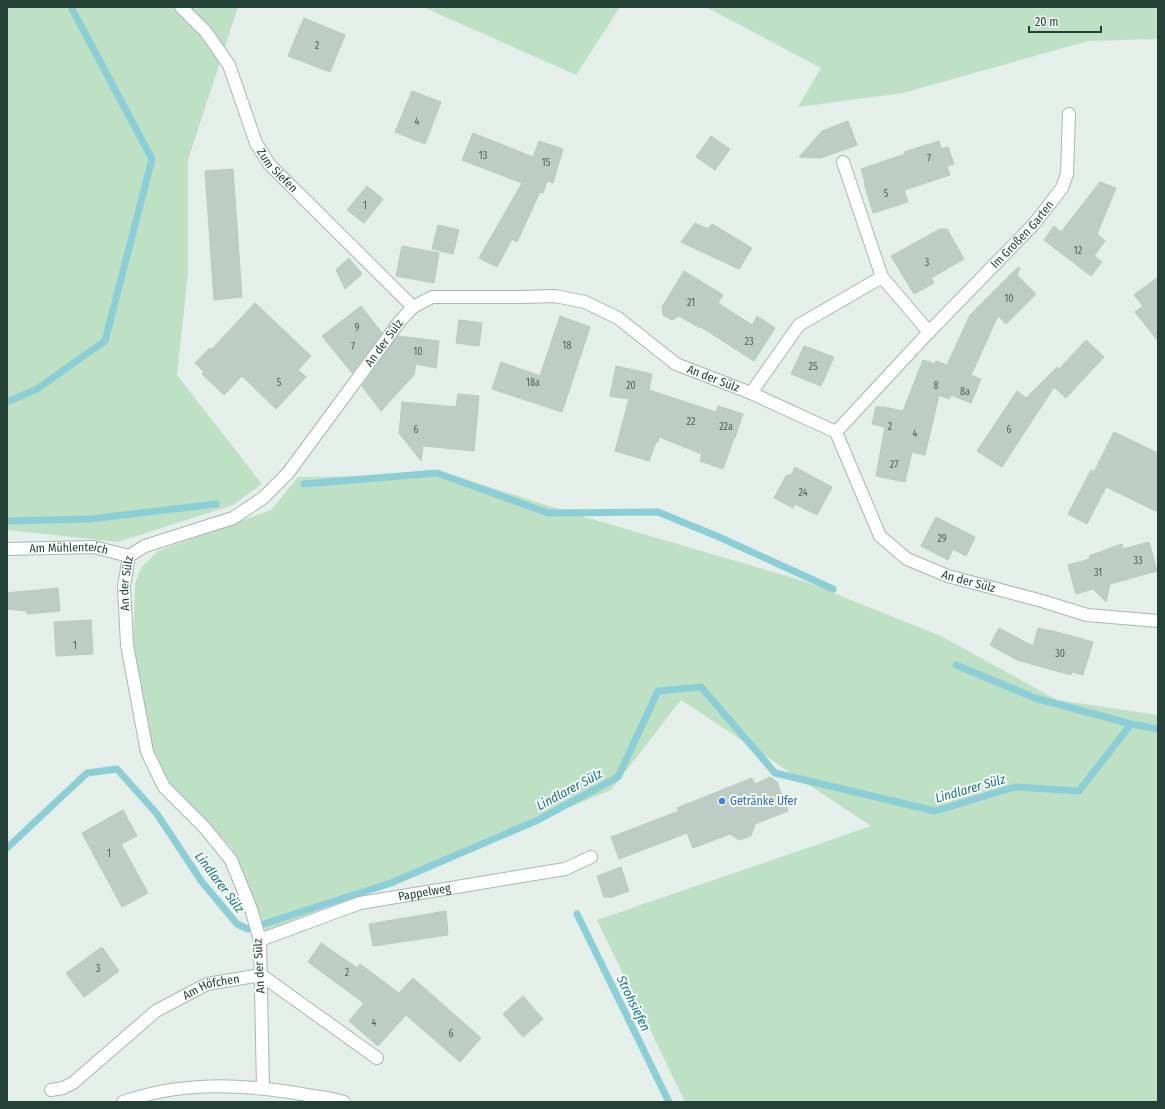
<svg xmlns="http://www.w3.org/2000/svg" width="1165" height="1109" font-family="'Fira Sans Condensed',sans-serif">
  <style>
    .green { fill: #bee0c5 }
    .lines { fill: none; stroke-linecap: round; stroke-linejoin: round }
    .stream { stroke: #8cced5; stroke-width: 7 }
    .building { fill: #bdcdc5; stroke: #b7c9c0 }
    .street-casing { stroke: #a7b7b1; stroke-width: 14 }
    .secondary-casing { stroke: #a3bbb1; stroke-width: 14 }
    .street { stroke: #fff; stroke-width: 12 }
    .secondary { stroke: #fff; stroke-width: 12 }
    .shop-dot { fill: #3f7fe0; stroke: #f6fbf8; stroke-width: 1.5 }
    .labels { text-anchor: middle; stroke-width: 4; stroke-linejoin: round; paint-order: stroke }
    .number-label { font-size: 10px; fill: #4a645a }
    .street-label { font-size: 12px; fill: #234137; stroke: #f6fbf8 }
    .shop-label { font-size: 12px; fill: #366cbe; stroke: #f6fbf8; text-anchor: start }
    .water-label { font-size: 13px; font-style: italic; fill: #1a7580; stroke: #f6fbf8 }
  </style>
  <rect width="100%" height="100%" fill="#e5efea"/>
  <!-- green -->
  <g class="green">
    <path d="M7,7H238L188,160V274L177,375L262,484L233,505L118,542L7,530Z"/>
    <path d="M423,7H620L576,75Z"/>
    <path d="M706,7H1158V39L1088,41L903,93L798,107L821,68Z"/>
    <path d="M452,475L568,512L804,581L941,636L1057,700L1158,715V1102H685L597,920L871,826L681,700L611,790L266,932L232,848L170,785L150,751L133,646L135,584L141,568L158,551L271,510L298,477Z"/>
  </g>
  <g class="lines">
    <!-- stream -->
    <g class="stream">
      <path d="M7,402L37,389L105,341L152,159L71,7"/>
      <path d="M304,484L437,473L548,513L658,512L719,537L833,589"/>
      <path d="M7,521L90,519L216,504"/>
      <path d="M956,665L1035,698L1131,724"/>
      <path d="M7,848L87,773L117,769L157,814L202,882L237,924L248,929L391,883L538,820L618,777L658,691L701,687L775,773L935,811L1015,787L1079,791L1131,724L1158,729"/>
      <path d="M577,914L669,1102"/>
    </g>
  </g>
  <!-- building -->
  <g class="building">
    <path d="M304,18L345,35L330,72L288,56Z"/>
    <path d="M412,91L441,102L425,144L395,132Z"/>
    <path d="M848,121L857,145L821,158L799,157L822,131Z"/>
    <path d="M473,133L533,157L539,141L563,149L553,183L547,181L543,193L540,192L517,242L512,239L497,267L479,258L522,183L462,160Z"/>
    <path d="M711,136L730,149L715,170L696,157Z"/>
    <path d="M939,141L941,149L948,147L954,164L947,166L950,175L904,190L908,202L873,213L864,183H865L861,169L905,154L904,152Z"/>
    <path d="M233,169L242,297L214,300L205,171Z"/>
    <path d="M1100,182L1116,188L1097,234L1105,241L1094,256L1102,262L1091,276L1044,240L1054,226L1061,232Z"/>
    <path d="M367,186L383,199L364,223L347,210Z"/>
    <path d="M695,223L708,229L712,224L752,248L739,269L681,242Z"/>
    <path d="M438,225L459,230L453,254L432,249Z"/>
    <path d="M940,229H947L964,259L931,278L934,283L914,294L891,256Z"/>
    <path d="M402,246L439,253L434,283L396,276Z"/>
    <path d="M349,258L362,274L345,289L336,270Z"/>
    <path d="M1018,267L1020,268L1017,275L1036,294L1006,324L998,316L971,375L981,379L971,403L951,395L949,399L939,395L925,455L912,452L905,482L876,476L885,427L872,424L876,407H884L903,411L923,360L935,364L936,361L947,365L970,315Z"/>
    <path d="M684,271L723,295L718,303L752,325L757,316L775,328L754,361L701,327L700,328L679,316L672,320L663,315L662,307Z"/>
    <path d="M1158,277V341L1135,312L1143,306L1134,295Z"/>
    <path d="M255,303L311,356L298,370L306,377L276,409L242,376L224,395L202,374L204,372L195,363L210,348L212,349Z"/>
    <path d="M361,306L382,333L352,373L322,336Z"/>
    <path d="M560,316L590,327L562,412L492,389L501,362L540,376Z"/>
    <path d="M459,320L482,323L479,346L456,343Z"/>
    <path d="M398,336L439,341L436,368L416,364L414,375L381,411L362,386Z"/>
    <path d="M1086,340L1104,357L1066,398L1054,387L1002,467L977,451L1017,391L1026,398L1057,367L1059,369Z"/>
    <path d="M804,346L834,357L821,386L791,374Z"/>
    <path d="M616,366L652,374L649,390L716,412L718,406L743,414L735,438H734L723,469L700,461L702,454L659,437L658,442H656L649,461L615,451L629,399L610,396Z"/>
    <path d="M458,394L479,396L474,451L423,446L421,461L399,433L402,402L456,407Z"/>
    <path d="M1114,432L1158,453V512L1106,487L1087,524L1068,514L1091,470L1094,472Z"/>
    <path d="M795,467L832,487L817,515L795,504L793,508L774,498L786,476L792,474Z"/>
    <path d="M936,517L975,537L966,556L953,549L948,560L921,546Z"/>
    <path d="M1149,542L1157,571L1110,584L1106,602L1093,589L1076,594L1068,565L1090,559L1089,556L1122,544L1123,549Z"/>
    <path d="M58,588L60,611L27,614V611L7,609V593Z"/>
    <path d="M91,620L93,654L56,656L54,622Z"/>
    <path d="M999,628L1033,646L1038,628L1050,631V630L1093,642L1083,675L1072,672L1071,675L1017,660L990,645Z"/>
    <path d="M770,777L777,782L788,811L755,824L751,836L739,840L730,834L693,848L687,833L619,859L611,837L679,811L677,808L752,778L755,784Z"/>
    <path d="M123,810L137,836L121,844L148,893L122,907L82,833Z"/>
    <path d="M621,867L629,891L612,897H604L597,876Z"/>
    <path d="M446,911L448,935L373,946L369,924Z"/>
    <path d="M321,943L357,968L360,964L399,993L413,978L481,1038L460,1062L406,1015L378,1046L349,1021L364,1003L308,962Z"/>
    <path d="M102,947L119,971L84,997L66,973Z"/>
    <path d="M523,996L543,1019L523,1037L503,1014Z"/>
  </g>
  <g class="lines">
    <defs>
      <g id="street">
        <path id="s1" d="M181,7L206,32L229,65L256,143L269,164L413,307"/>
        <path d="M843,162L882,277"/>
        <path id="s2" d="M929,332L1034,224L1062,188L1067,174L1069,114"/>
        <path d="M751,393L799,325L882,277L929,332L836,432"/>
        <path id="s3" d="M7,549L94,547L129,556"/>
        <path id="s4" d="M260,940L360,903L565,869L591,857"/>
        <path id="s5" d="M263,1088L260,940L251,909L231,860L205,828L164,787L147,752L127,645L124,587L129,556L145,546L233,518L263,498L288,473L400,321L413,307L432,297H522L555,296L585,302L618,318L676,364L751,393L836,432L880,536L907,559L948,576L1042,601L1087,615L1158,621"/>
        <path id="s6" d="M51,1090L63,1088L73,1083L156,1011L207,984L261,975L377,1058"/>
      </g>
      <path id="secondary" d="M123,1102C181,1081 242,1084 302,1094C315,1097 331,1097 344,1102"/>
    </defs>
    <!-- street casing -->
    <use href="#street" class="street-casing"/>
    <!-- secondary casing -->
    <use href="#secondary" class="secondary-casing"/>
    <!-- street -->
    <use href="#street" class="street"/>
    <!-- secondary -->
    <use href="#secondary" class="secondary"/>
  </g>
  <!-- markers -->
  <circle class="shop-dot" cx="722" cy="801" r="4"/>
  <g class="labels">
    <!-- number labels -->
    <g class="number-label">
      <text x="317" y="49">2</text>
      <text x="417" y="125">4</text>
      <text x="483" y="159">13</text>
      <text x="929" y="162">7</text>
      <text x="546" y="166">15</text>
      <text x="886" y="197">5</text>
      <text x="365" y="209">1</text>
      <text x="1078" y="254">12</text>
      <text x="927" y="266">3</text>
      <text x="1009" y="302">10</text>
      <text x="691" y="306">21</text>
      <text x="357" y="331">9</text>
      <text x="749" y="345">23</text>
      <text x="567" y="349">18</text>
      <text x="353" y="350">7</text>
      <text x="418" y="355">10</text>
      <text x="813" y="370">25</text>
      <text x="279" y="386">5</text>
      <text x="533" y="386">18a</text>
      <text x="631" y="389">20</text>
      <text x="936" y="389">8</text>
      <text x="965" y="395">8a</text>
      <text x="691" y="425">22</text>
      <text x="726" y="430">22a</text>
      <text x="890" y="430">2</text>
      <text x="416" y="433">6</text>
      <text x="1009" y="433">6</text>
      <text x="915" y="437">4</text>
      <text x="894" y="468">27</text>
      <text x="803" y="496">24</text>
      <text x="942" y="542">29</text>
      <text x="1138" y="564">33</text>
      <text x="1098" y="576">31</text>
      <text x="75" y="649">1</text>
      <text x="1060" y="657">30</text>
      <text x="109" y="857">1</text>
      <text x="98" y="972">3</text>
      <text x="347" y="976">2</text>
      <text x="374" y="1026">4</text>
      <text x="451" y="1037">6</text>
    </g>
    <!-- street labels -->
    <g class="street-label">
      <text dy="4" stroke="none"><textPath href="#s1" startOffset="193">Zum Siefen</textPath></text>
      <text dy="4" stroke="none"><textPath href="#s2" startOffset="135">Im Großen Garten</textPath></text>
      <text dy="4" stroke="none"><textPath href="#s5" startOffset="914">An der Sülz</textPath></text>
      <text dy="4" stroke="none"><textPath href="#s5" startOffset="1286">An der Sülz</textPath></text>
      <text dy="4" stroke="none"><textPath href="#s3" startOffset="62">Am Mühlenteich</textPath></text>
      <text dy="4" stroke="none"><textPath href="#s5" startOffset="1634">An der Sülz</textPath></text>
      <text dy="4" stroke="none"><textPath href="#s5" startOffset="542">An der Sülz</textPath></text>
      <text dy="4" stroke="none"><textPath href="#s4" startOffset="172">Pappelweg</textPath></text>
      <text transform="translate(259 966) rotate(-93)" y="4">An der Sülz</text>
      <text dy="4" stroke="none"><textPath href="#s6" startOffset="194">Am Höfchen</textPath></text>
    </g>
    <!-- shop labels -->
    <g class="shop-label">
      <text x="730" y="805">Getränke Ufer</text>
    </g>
    <!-- water labels -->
    <g class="water-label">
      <text transform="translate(970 788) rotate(-16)" y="5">Lindlarer Sülz</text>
      <text transform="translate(569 789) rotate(-28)" y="5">Lindlarer Sülz</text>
      <text transform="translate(220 882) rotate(53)" y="5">Lindlarer Sülz</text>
      <text transform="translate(634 1003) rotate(64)" y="5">Strohsiefen</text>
    </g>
  </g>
  <!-- border -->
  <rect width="1165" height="1109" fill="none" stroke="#234137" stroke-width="16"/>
  <!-- scale -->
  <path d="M1029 26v6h72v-6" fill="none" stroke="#234137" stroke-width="2"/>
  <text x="1035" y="26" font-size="12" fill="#234137" stroke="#f6fbf8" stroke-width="3" paint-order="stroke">20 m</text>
</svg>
